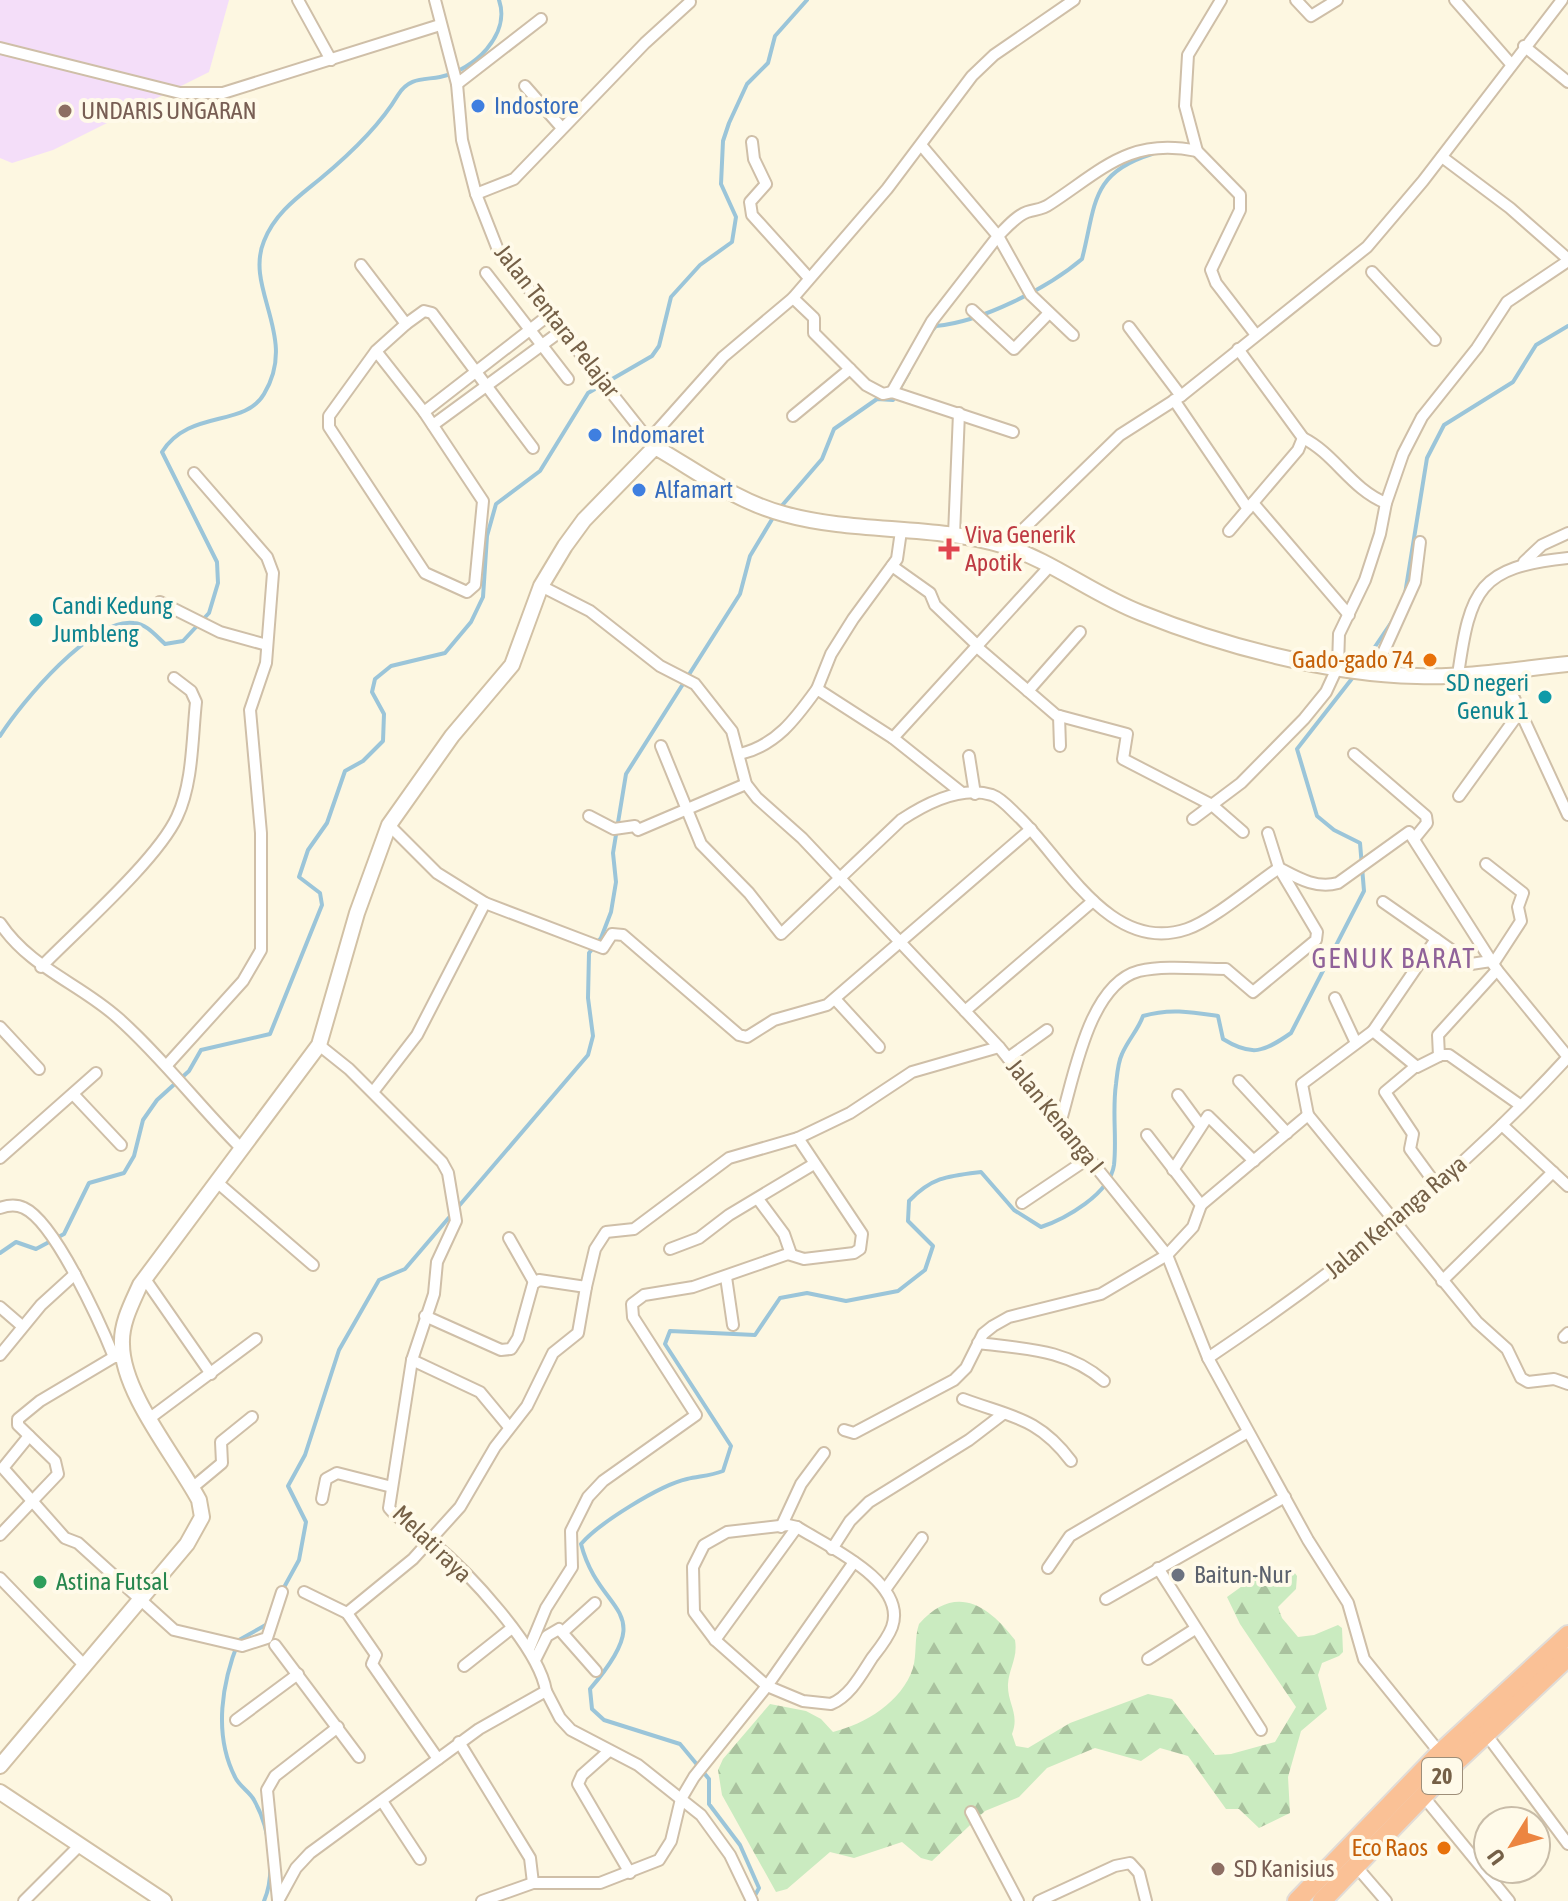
<svg xmlns="http://www.w3.org/2000/svg" width="1568" height="1901" font-family="'Asap Condensed',sans-serif">
  <style>
    .education { fill: #f4def9 }
    .forest { fill: url(#forest-firs) }
    .lines { fill: none; stroke-linecap: round; stroke-linejoin: round }
    .stream { stroke: #9bc5d9; stroke-width: 4 }
    .street-casing { stroke: #cfbfa8; stroke-width: 14 }
    .secondary-casing { stroke: #d2c1a5; stroke-width: 18 }
    .highway-casing { stroke: #e1dcd7; stroke-width: 22 }
    .street { stroke: #fff; stroke-width: 10 }
    .secondary { stroke: #fff; stroke-width: 14 }
    .highway { stroke: #fac196; stroke-width: 18 }
    .shop-dot { fill: #3f7fe0; stroke: #fffae9; stroke-width: 3 }
    .education-dot { fill: #8d6e63; stroke: #fffae9; stroke-width: 3 }
    .health-dot { fill: #e0444e; stroke: #fffae9; stroke-width: 3 }
    .culture-dot { fill: #0f9aa8; stroke: #fffae9; stroke-width: 3 }
    .food-dot { fill: #e8710a; stroke: #fffae9; stroke-width: 3 }
    .worship-dot { fill: #6b7280; stroke: #fffae9; stroke-width: 3 }
    .leisure-dot { fill: #2e9e5b; stroke: #fffae9; stroke-width: 3 }
    .labels { text-anchor: middle; stroke-width: 8; stroke-linejoin: round; paint-order: stroke }
    .shield { fill: #fffae9; stroke: #9e8e78; stroke-width: 2 }
    .shield-label { font-size: 22px; font-weight: bold; fill: #756047 }
    .shop-label { font-size: 24px; fill: #366cbe; stroke: #fffae9; text-anchor: start }
    .education-label { font-size: 24px; fill: #785e54; stroke: #fffae9; text-anchor: start }
    .street-label { font-size: 24px; fill: #756047; stroke: #fffae9 }
    .health-label { font-size: 24px; fill: #be3a42; stroke: #fffae9; text-anchor: start }
    .culture-label { font-size: 24px; fill: #0d838f; stroke: #fffae9; text-anchor: start }
    .food-label { font-size: 24px; fill: #c56008; stroke: #fffae9; text-anchor: end }
    .worship-label { font-size: 24px; fill: #5b616d; stroke: #fffae9; text-anchor: start }
    .leisure-label { font-size: 24px; fill: #27864d; stroke: #fffae9; text-anchor: start }
    .quarter-label { font-size: 28px; letter-spacing: 2px; fill: #906299; stroke: #fffae9 }
  </style>
  <defs>
    <pattern id="forest-firs" width="22" height="20" patternUnits="userSpaceOnUse" patternTransform="scale(2)"><rect width="22" height="20" fill="#caebc0"/><path d="M5 1l3.5 6h-7zM16 11l3.5 6h-7z" fill="#a9c29e"/></pattern>
  </defs>
  <rect width="100%" height="100%" fill="#fdf7e1"/>
  <!-- education -->
  <path class="education" d="M0,0H229L209,72L53,150L12,163L0,158Z"/>
  <!-- forest -->
  <path class="forest" d="M1270,1566L1294,1572L1297,1576L1296,1589L1278,1607L1282,1618L1298,1637L1314,1635L1338,1625L1342,1628L1343,1652L1339,1656L1322,1663L1318,1675L1327,1709L1301,1731L1288,1777L1290,1813L1259,1828L1239,1809H1226L1188,1756L1160,1748L1141,1761L1095,1748L1047,1768L1019,1797L985,1811L932,1861L921,1858L902,1842L854,1858L830,1852L787,1889L776,1892L722,1795L718,1770L723,1759L770,1704L806,1711L821,1719L833,1732C865,1724 902,1702 913,1668C917,1654 914,1639 919,1624C954,1584 987,1603 1015,1640C1018,1658 1009,1668 1008,1684C1007,1703 1020,1714 1012,1734L1016,1746L1028,1748L1070,1723L1148,1694L1172,1699L1215,1755L1231,1754L1275,1742L1296,1707L1240,1624L1227,1597Z"/>
  <g class="lines">
    <!-- stream -->
    <g class="stream">
      <path d="M930,333L936,326C981,322 1048,288 1082,259C1096,205 1090,173 1152,154"/>
      <path d="M779,509L822,459L834,429L877,399L893,400L909,372"/>
      <path d="M1405,594L1427,458L1444,425L1513,382L1536,345L1568,326"/>
      <path d="M1360,669L1393,620"/>
      <path d="M0,736C21,703 92,617 134,623C147,624 156,636 165,644L183,641L209,613L218,583L217,562L162,452C189,409 244,428 264,394C299,337 244,289 264,241C275,213 298,197 320,179C349,155 379,127 398,95C409,77 424,80 440,77C474,70 511,35 499,0"/>
      <path d="M0,1253L16,1242L36,1249L64,1234L89,1183L124,1173L134,1156L143,1120L157,1100L189,1071L201,1050L270,1034L322,905L320,893L299,877L308,850L327,823L345,771L363,761L383,741L384,714L372,692L375,679L391,666L445,653L471,622L483,597L487,536L496,504L540,471L588,393L652,356L659,346L671,297L700,265L732,242L736,217L721,184L723,141L729,123L747,84L768,63L775,36L807,0"/>
      <path d="M282,1591L299,1560L306,1522L288,1486L305,1455L339,1350L379,1280L405,1269L588,1055L593,1036L588,998L589,953L601,938L611,912L616,882L613,853L626,774L740,594L750,556L774,516"/>
      <path d="M753,1899L759,1888L740,1845L709,1804V1779L680,1744L604,1720L592,1709L590,1689C661,1606 600,1617 581,1544C599,1523 660,1485 687,1479C700,1476 710,1476 723,1471L731,1446L665,1344L670,1331L755,1335L780,1298L807,1293L846,1301L898,1291L925,1270L933,1246L908,1221L909,1201C932,1177 948,1176 981,1172L1014,1210L1041,1227C1065,1219 1110,1194 1114,1165C1117,1138 1112,1112 1116,1084C1117,1075 1118,1062 1122,1054C1128,1040 1138,1030 1143,1016C1169,1008 1192,1012 1218,1016L1223,1039C1252,1057 1264,1052 1291,1033L1364,891L1360,843L1334,830L1317,816L1297,749L1354,676"/>
      <path d="M264,1901C276,1873 270,1828 254,1800C250,1792 239,1786 235,1777C213,1734 222,1682 239,1640L271,1622"/>
    </g>
    <defs>
      <g id="street">
        <path d="M298,0L331,60"/>
        <path d="M435,0L457,84L462,140L476,194L498,250L652,444"/>
        <path d="M1221,0L1188,55L1185,106L1197,151L1240,195V210L1211,270L1216,283L1256,335"/>
        <path d="M1296,0L1311,16L1337,0"/>
        <path d="M1455,0L1511,64"/>
        <path d="M1524,46L1568,82"/>
        <path d="M0,48L180,93H223L440,25"/>
        <path d="M457,84L541,19"/>
        <path d="M525,86L562,128"/>
        <path d="M752,142L754,159L766,184L750,202L752,215L809,278"/>
        <path d="M1442,157L1510,208L1568,259"/>
        <path d="M476,194L514,179L645,43L690,2"/>
        <path d="M361,265L406,324L424,311L432,313L533,448"/>
        <path d="M1372,272L1435,340"/>
        <path d="M486,273L568,379"/>
        <path d="M793,298L814,318V333L866,385L883,394L892,392L1013,432"/>
        <path d="M972,310L1014,349L1049,313"/>
        <path d="M1129,327L1181,396"/>
        <path d="M1073,335L1031,295L998,236C1006,228 1016,216 1027,212C1035,209 1042,210 1050,204C1102,170 1130,137 1197,151"/>
        <path d="M1238,349L1303,438C1335,454 1351,489 1386,503"/>
        <path d="M376,351L424,412L483,501L475,585L467,592L425,573L329,427V416L376,351L406,324"/>
        <path d="M892,392L932,321L998,236L921,145"/>
        <path d="M1174,400L1248,509"/>
        <path d="M424,412L549,315"/>
        <path d="M793,416L850,369"/>
        <path d="M433,425L561,331"/>
        <path d="M649,440L723,357L793,298L887,189L972,76L994,55L1074,0"/>
        <path d="M1253,503L1349,615"/>
        <path d="M1229,531L1298,450L1303,438"/>
        <path d="M954,535L959,413"/>
        <path d="M1006,546L1120,435L1181,396L1367,247L1423,181L1562,0"/>
        <path d="M1524,562L1542,545L1568,533"/>
        <path d="M892,566L930,593L935,605L978,646"/>
        <path d="M541,586L590,611L660,666L695,684L732,731L746,784L757,798L802,838L999,1047L1167,1255L1208,1358L1308,1540L1348,1603L1364,1659L1440,1753"/>
        <path d="M160,602L220,632L267,645"/>
        <path d="M977,647L1056,715L1127,734L1123,759L1212,805L1243,832"/>
        <path d="M1374,673L1415,582L1420,542"/>
        <path d="M1477,674L1514,698L1568,815"/>
        <path d="M1458,675C1470,589 1479,567 1568,558"/>
        <path d="M817,689L831,654L853,619L897,559L901,531"/>
        <path d="M1028,691L1080,632"/>
        <path d="M1059,716L1060,746"/>
        <path d="M893,738L1049,567"/>
        <path d="M661,746L701,844L749,893L781,934L901,820C925,804 961,785 992,795C1003,799 1012,811 1020,818C1064,861 1111,955 1187,929C1212,921 1255,884 1279,868C1298,878 1316,889 1338,883L1409,832L1497,970L1568,1057C1461,1174 1339,1270 1208,1358"/>
        <path d="M740,754C777,745 796,718 817,689L893,738L962,793"/>
        <path d="M1354,754L1426,816L1427,823L1414,839"/>
        <path d="M969,756L975,794"/>
        <path d="M1459,796L1519,713"/>
        <path d="M589,816L614,829L635,826L638,830L746,784"/>
        <path d="M1193,819L1241,783L1304,719L1326,692L1338,666L1339,634L1365,580L1380,534L1386,503L1403,454L1422,417L1477,348L1507,302L1568,261"/>
        <path d="M389,825L437,873L485,903L603,948L612,934L623,935L739,1035L747,1037L774,1020L827,1005L1031,829"/>
        <path d="M1486,864L1523,893L1518,907L1521,921L1493,964"/>
        <path d="M0,923C30,968 79,983 118,1018C162,1057 198,1105 240,1147"/>
        <path d="M1436,939L1471,964L1491,961"/>
        <path d="M41,967C77,930 157,860 177,817C193,783 192,739 196,702L191,691L174,678"/>
        <path d="M1335,998L1356,1043"/>
        <path d="M835,999L879,1047"/>
        <path d="M965,1011L1093,901"/>
        <path d="M0,1027L39,1069"/>
        <path d="M1373,1031L1436,939L1383,902"/>
        <path d="M1439,1056L1438,1035L1497,970"/>
        <path d="M1008,1058L1047,1030"/>
        <path d="M167,1065L243,981L261,950V833L250,710L266,663L273,573L267,557L194,473"/>
        <path d="M1416,1066L1385,1092L1413,1134L1410,1149L1437,1186"/>
        <path d="M1239,1081L1287,1133"/>
        <path d="M373,1092L417,1035L485,903"/>
        <path d="M73,1094L121,1145"/>
        <path d="M1178,1095L1200,1125"/>
        <path d="M1308,1115L1302,1084L1373,1031L1417,1067L1441,1055H1449L1520,1105"/>
        <path d="M1061,1120C1074,1077 1089,984 1139,971C1165,965 1199,969 1226,969L1253,992L1316,940L1317,932L1279,868L1268,833"/>
        <path d="M1502,1125L1568,1186"/>
        <path d="M0,1158L96,1073"/>
        <path d="M1173,1170L1208,1116L1254,1161"/>
        <path d="M218,1183L313,1265"/>
        <path d="M758,1199L784,1234L791,1254"/>
        <path d="M1022,1203L1089,1158"/>
        <path d="M1201,1205L1308,1115L1477,1322L1507,1349L1521,1378L1528,1382L1554,1379L1568,1384"/>
        <path d="M0,1208C8,1205 16,1204 24,1208C55,1222 101,1325 114,1357H119"/>
        <path d="M509,1238L534,1282"/>
        <path d="M670,1249L699,1238L729,1215L814,1164"/>
        <path d="M726,1277L733,1325"/>
        <path d="M145,1279L211,1374"/>
        <path d="M1442,1281L1553,1172"/>
        <path d="M0,1307L22,1326"/>
        <path d="M425,1316L501,1350L511,1349L518,1338L533,1284L539,1280L586,1287L595,1249L606,1232L634,1229L729,1158L798,1138L850,1113L912,1072L999,1047"/>
        <path d="M1564,1337L1568,1333"/>
        <path d="M978,1343C1026,1349 1067,1349 1104,1381"/>
        <path d="M0,1355L41,1305L75,1274"/>
        <path d="M412,1360L480,1392L509,1427"/>
        <path d="M963,1399C1011,1417 1038,1417 1071,1461"/>
        <path d="M150,1418L256,1339"/>
        <path d="M844,1430L854,1433L954,1380L966,1368L983,1334L993,1326L1009,1317L1101,1294L1167,1255L1193,1227L1201,1205L1147,1135"/>
        <path d="M29,1436L3,1468L65,1538L78,1543L174,1630L242,1646L267,1638L282,1592"/>
        <path d="M192,1488L222,1463L221,1442L252,1417"/>
        <path d="M322,1499L326,1479L337,1473L392,1487"/>
        <path d="M788,1525L797,1527C827,1546 908,1582 892,1627C888,1638 879,1649 872,1658C861,1675 850,1696 831,1704L803,1701L767,1686L715,1640L694,1612L693,1567L704,1545L727,1532Z"/>
        <path d="M781,1527L801,1484L824,1453"/>
        <path d="M0,1535L58,1474L55,1461L18,1425V1419L40,1401L114,1357"/>
        <path d="M832,1549L850,1521L869,1502L969,1440L1003,1414"/>
        <path d="M1048,1568L1070,1536L1248,1432"/>
        <path d="M1158,1568L1261,1730"/>
        <path d="M0,1578L83,1664"/>
        <path d="M887,1587L922,1538"/>
        <path d="M304,1592L347,1613L376,1655L372,1664L438,1759"/>
        <path d="M1106,1599L1285,1497"/>
        <path d="M347,1613L413,1559L460,1507L495,1447L527,1406L553,1353L578,1333L586,1287"/>
        <path d="M564,1631L595,1603"/>
        <path d="M715,1640L797,1527"/>
        <path d="M275,1645L359,1757"/>
        <path d="M529,1649L546,1608L572,1567L571,1531L588,1497L603,1481L696,1415L633,1317L632,1304L644,1295L693,1287L788,1254L804,1259L854,1253L860,1249L862,1234L798,1138"/>
        <path d="M536,1658L547,1636L559,1629L596,1671"/>
        <path d="M1148,1659L1195,1629"/>
        <path d="M464,1666L512,1628"/>
        <path d="M546,1691L560,1718L571,1730L638,1765L701,1815L730,1855L752,1901"/>
        <path d="M236,1720L298,1674"/>
        <path d="M1486,1734L1568,1844"/>
        <path d="M459,1742L530,1858L533,1883"/>
        <path d="M609,1751L582,1775L578,1784L630,1873"/>
        <path d="M1423,1796L1509,1901"/>
        <path d="M382,1801L420,1859"/>
        <path d="M971,1812L1018,1901"/>
        <path d="M1355,1865L1386,1901"/>
        <path d="M278,1900L267,1790L275,1776L338,1727"/>
        <path d="M24,1901L79,1846"/>
        <path d="M278,1901L296,1868L310,1853L479,1729L546,1691C539,1647 467,1571 432,1542C418,1530 400,1522 389,1508L412,1360L434,1294L437,1262L456,1221L448,1173L442,1162L349,1069L319,1045"/>
        <path d="M482,1901L533,1883H600L659,1860L671,1841L681,1799L694,1777L767,1686L854,1562"/>
        <path d="M1039,1901L1115,1866L1130,1863L1139,1873L1146,1901"/>
      </g>
      <g id="secondary">
        <path d="M0,1766L187,1544L202,1517L199,1500C176,1457 122,1393 122,1344C121,1323 132,1303 140,1285L319,1045L357,913L389,825L452,736L512,665L541,586L565,546L584,520L655,447C697,471 737,502 784,514C856,534 934,524 1005,546C1052,561 1094,595 1141,613C1223,646 1328,674 1417,676C1468,678 1518,669 1568,664"/>
        <path d="M0,1792L164,1901"/>
      </g>
      <g id="highway">
        <path d="M1297,1901L1440,1753L1568,1635"/>
        <path d="M1322,1901L1456,1762L1568,1657"/>
      </g>
    </defs>
    <!-- street casing -->
    <use href="#street" class="street-casing"/>
    <!-- secondary casing -->
    <use href="#secondary" class="secondary-casing"/>
    <!-- highway casing -->
    <use href="#highway" class="highway-casing"/>
    <!-- street -->
    <use href="#street" class="street"/>
    <!-- secondary -->
    <use href="#secondary" class="secondary"/>
    <!-- highway -->
    <use href="#highway" class="highway"/>
  </g>
  <!-- markers -->
  <g class="shop-dot">
    <circle cx="478" cy="106" r="8"/>
    <circle cx="595" cy="435" r="8"/>
    <circle cx="639" cy="490" r="8"/>
  </g>
  <g class="education-dot">
    <circle cx="65" cy="111" r="8"/>
    <circle cx="1218" cy="1869" r="8"/>
  </g>
  <path class="health-dot" d="M945 537h8v8h8v8h-8v8h-8v-8h-8v-8h8z"/>
  <g class="culture-dot">
    <circle cx="36" cy="620" r="8"/>
    <circle cx="1545" cy="697" r="8"/>
  </g>
  <g class="food-dot">
    <circle cx="1430" cy="660" r="8"/>
    <circle cx="1444" cy="1848" r="8"/>
  </g>
  <circle class="worship-dot" cx="1178" cy="1575" r="8"/>
  <circle class="leisure-dot" cx="40" cy="1582" r="8"/>
  <g class="labels">
    <!-- shield labels -->
    <rect class="shield" x="1422" y="1758" width="40" height="36" rx="6"/>
    <g class="shield-label">
      <text x="1442" y="1784">20</text>
    </g>
    <!-- shop labels -->
    <g class="shop-label">
      <text x="494" y="114">Indostore</text>
      <text x="611" y="443">Indomaret</text>
      <text x="655" y="498">Alfamart</text>
    </g>
    <!-- education labels -->
    <g class="education-label">
      <text x="81" y="119">UNDARIS UNGARAN</text>
      <text x="1234" y="1877">SD Kanisius</text>
    </g>
    <!-- street labels -->
    <g class="street-label">
      <text transform="translate(557 321) rotate(52)" y="8">Jalan Tentara Pelajar</text>
      <text transform="translate(1055 1116) rotate(51)" y="8">Jalan Kenanga I</text>
      <text transform="translate(1396 1217) rotate(-40)" y="8">Jalan Kenanga Raya</text>
      <text transform="translate(432 1544) rotate(44)" y="8">Melati raya</text>
    </g>
    <!-- health labels -->
    <g class="health-label">
      <text x="965" y="543">Viva Generik<tspan x="965" dy="28">Apotik</tspan></text>
    </g>
    <!-- culture labels -->
    <g class="culture-label">
      <text x="52" y="614">Candi Kedung<tspan x="52" dy="28">Jumbleng</tspan></text>
      <text x="1529" y="691" text-anchor="end">SD negeri<tspan x="1529" dy="28">Genuk 1</tspan></text>
    </g>
    <!-- food labels -->
    <g class="food-label">
      <text x="1414" y="668">Gado-gado 74</text>
      <text x="1428" y="1856">Eco Raos</text>
    </g>
    <!-- worship labels -->
    <g class="worship-label">
      <text x="1194" y="1583">Baitun-Nur</text>
    </g>
    <!-- leisure labels -->
    <g class="leisure-label">
      <text x="56" y="1590">Astina Futsal</text>
    </g>
    <!-- quarter labels -->
    <g class="quarter-label">
      <text x="1394" y="968">GENUK BARAT</text>
    </g>
  </g>
  <!-- north arrow -->
  <g transform="translate(1512 1845) rotate(233)"><circle r="38" fill="#fffae9" stroke="#c8bca8" stroke-width="2"/>
  <path d="M0-6L14 30L0 20L-14 30Z" fill="#ec8541"/>
  <text y="-12" font-size="22" font-weight="bold" text-anchor="middle" fill="#756047">U</text>
  </g>
</svg>
